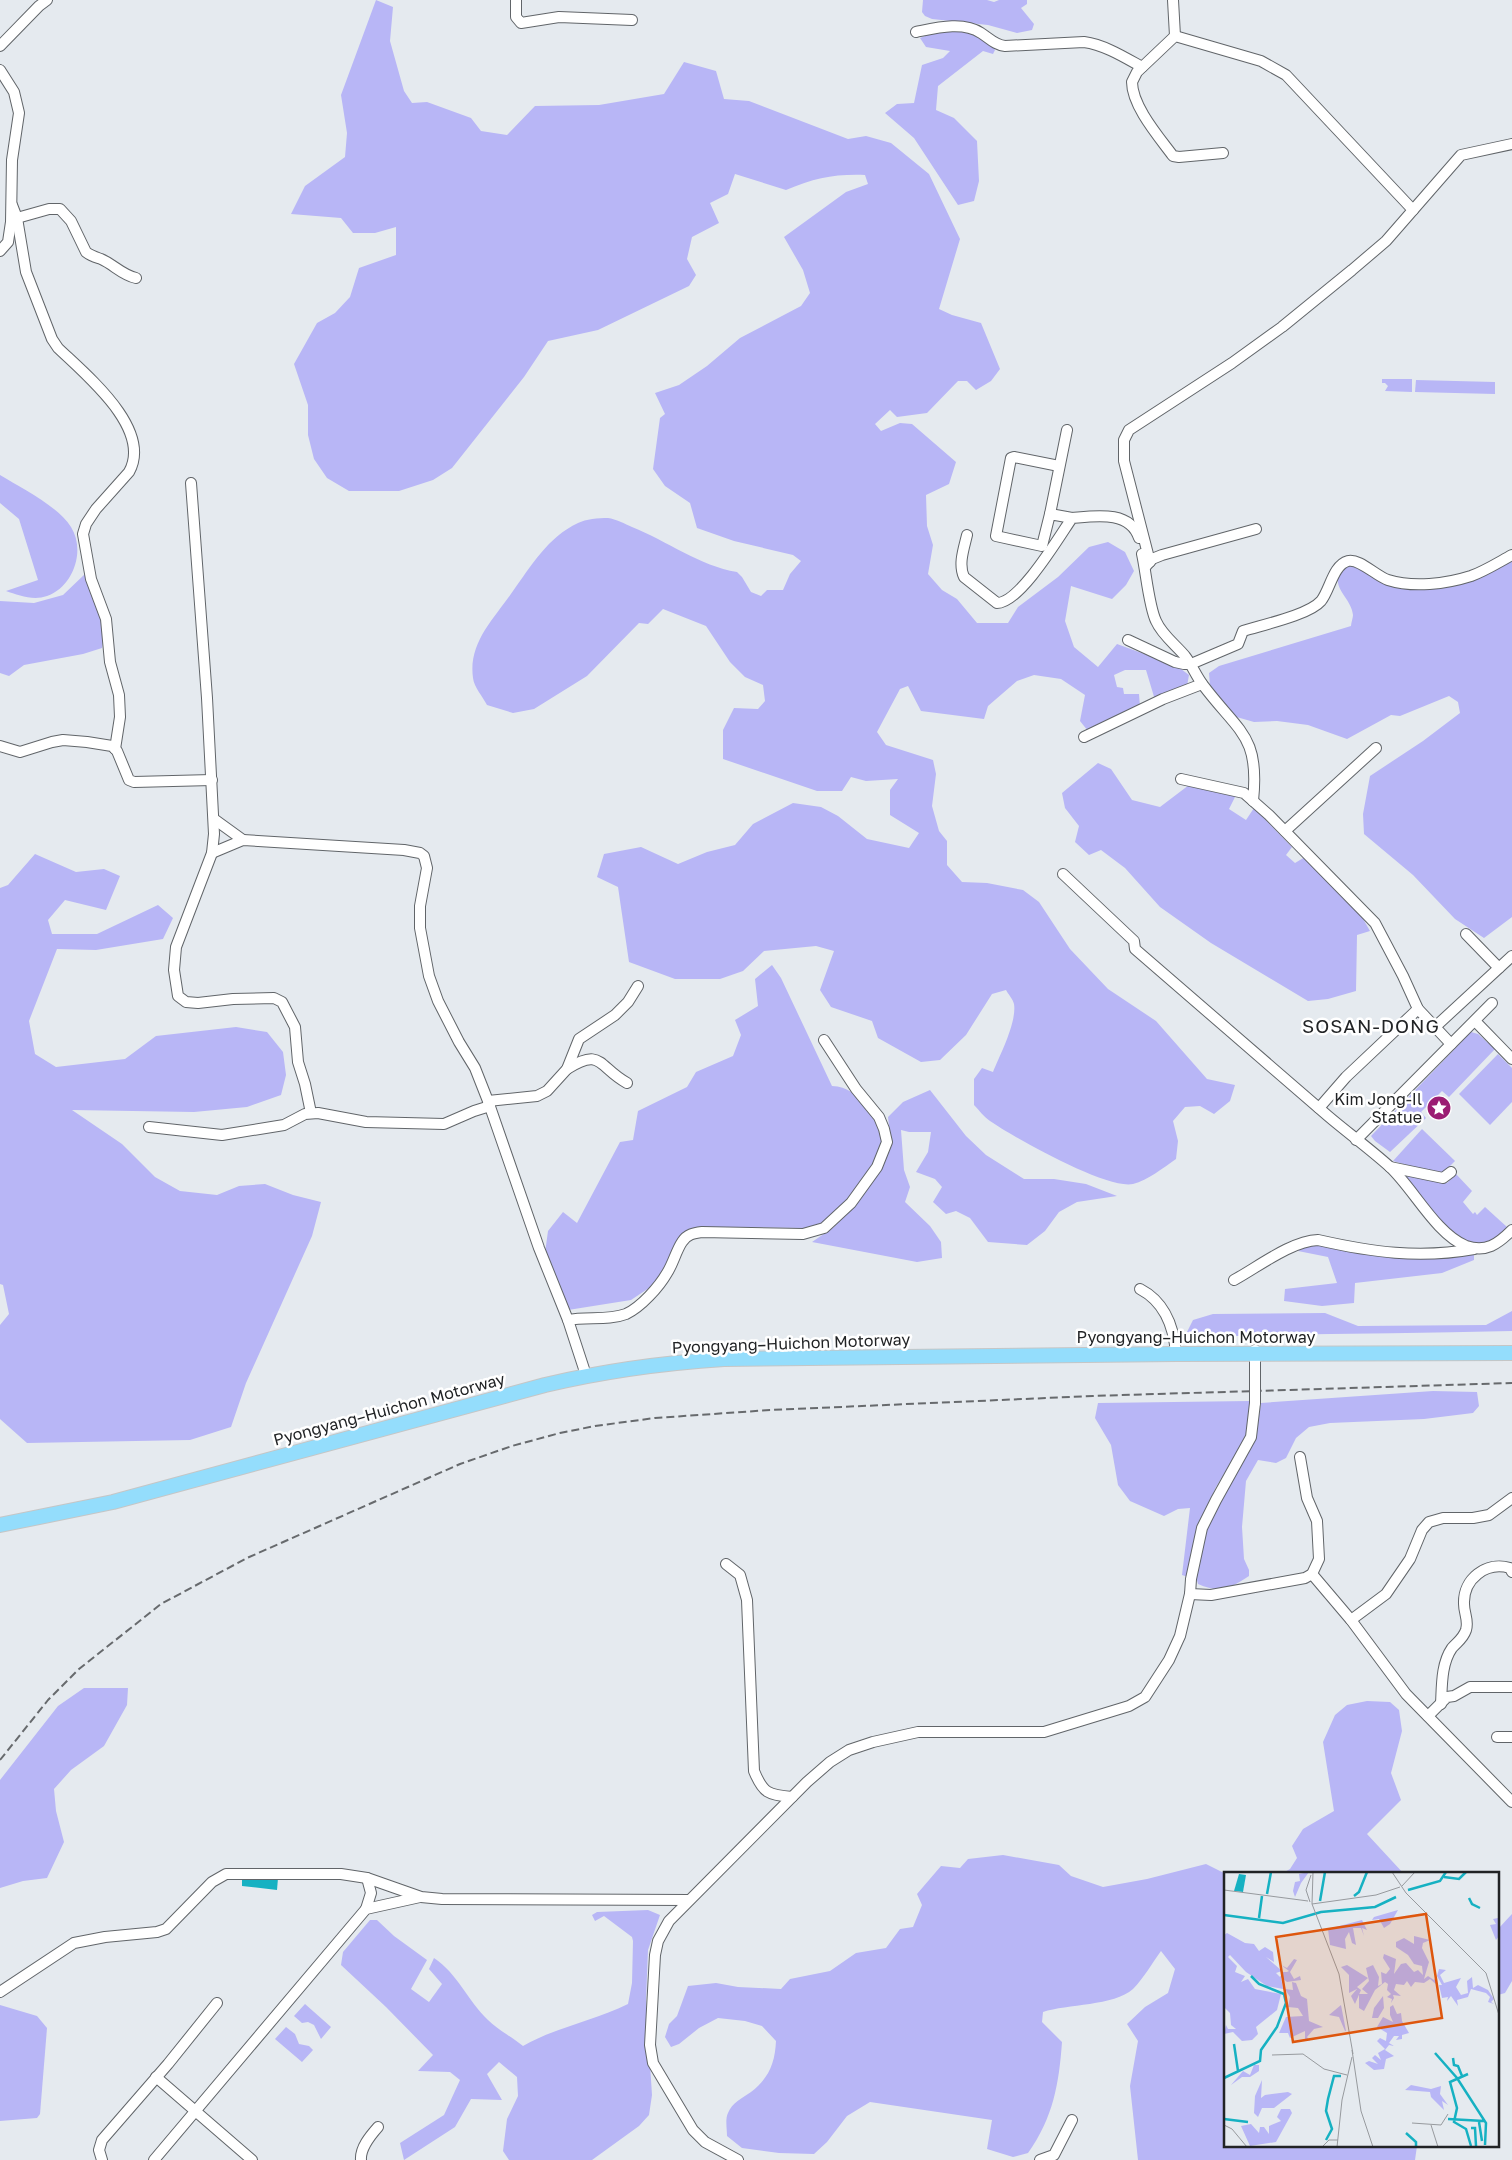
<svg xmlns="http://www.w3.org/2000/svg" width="1512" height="2160" font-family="'Golos Text',sans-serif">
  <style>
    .green { fill: #b8b6f6 }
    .water { fill: #16b1c2 }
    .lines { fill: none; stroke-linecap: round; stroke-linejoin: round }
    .minor-casing { stroke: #616569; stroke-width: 12 }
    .highway-casing { stroke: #c5c6c6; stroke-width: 16 }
    .minor { stroke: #fff; stroke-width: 10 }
    .highway { stroke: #94ddfc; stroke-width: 14 }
    .rail { stroke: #676a6d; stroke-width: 2; stroke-dasharray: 8 4; stroke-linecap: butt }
    .minor-bridge-casing { stroke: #616569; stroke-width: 12; stroke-linecap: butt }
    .minor-bridge { stroke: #fff; stroke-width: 10 }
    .labels { text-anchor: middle; stroke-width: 5; stroke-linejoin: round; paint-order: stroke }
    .poi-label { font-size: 16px; fill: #212325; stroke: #fff; text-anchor: end }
    .street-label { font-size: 16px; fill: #212325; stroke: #fff }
    .quarter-label { font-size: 19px; letter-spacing: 1px; fill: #212325; stroke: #fff }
    .inset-river { fill: none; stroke: #16b1c2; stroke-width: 2.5 }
    .inset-road { fill: none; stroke: #979a9e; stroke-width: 1 }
    .view { fill: #de560d; fill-opacity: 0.15; stroke: #de560d; stroke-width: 2.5 }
    .inset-edge { fill: none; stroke: #212325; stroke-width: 2.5 }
  </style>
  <rect width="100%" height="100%" fill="#e5eaef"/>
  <!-- green -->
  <g class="green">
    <path d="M376,0L393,7L390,41L404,91L412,103L427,102L471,118L481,131L507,135L535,106L599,105L664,94L684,62L716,71L724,99L749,101L848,139L866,136L891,143L929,174L960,239L939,309L952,315L981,323L1000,369L991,381L976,390L967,381H958L927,413L897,417L890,410L875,424L881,431L900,423L912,424L956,462L949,484L926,495L927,526L933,545L928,574L942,590L957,599L977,623H1008L1018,607L1058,577L1089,547L1108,542L1125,552L1134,571L1126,585L1112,599L1071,586L1065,621L1074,647L1098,667L1117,644L1177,666L1189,675L1187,686L1155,700L1146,670H1125L1114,675L1117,687L1123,688L1124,694H1139L1140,707L1088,731L1080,721L1085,695L1061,679L1034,675L1017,681L988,706L984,719L921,711L908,686L900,689L877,732L886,745L933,760L936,774L932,806L939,831L947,841V865L962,882L987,883L1023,890L1039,902L1070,949L1108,989L1156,1021L1207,1079L1235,1085L1230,1101L1214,1114L1200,1106L1185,1107L1173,1121L1178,1141L1176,1159C1163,1168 1148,1180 1133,1184C1107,1190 1013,1137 990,1121C984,1117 979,1110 974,1105V1079L982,1068L993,1072C1000,1055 1017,1022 1014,1004C1013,999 1008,994 1006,990L992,994L966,1035L940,1060L921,1062L878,1038L872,1021L831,1007L820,990L834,951L816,946L764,951L743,971L720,979H675L629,962L618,887L597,877L604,854L641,847L678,864L707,852L735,845L753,824L793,803L821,807L838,816L867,839L909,848L919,833L890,815V790L898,779L866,781L851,777L842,791H817L723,759V730L734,708L758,709L765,701L763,685L745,677L730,662L706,626L663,609L648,624L639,623L587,676L534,709L513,713L487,705C483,697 474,687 473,678C468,642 495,618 513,591C531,566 548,537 578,523C586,519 598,518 608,518C616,519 625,524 632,527C667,541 700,566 737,572L742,577L751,592L761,596L767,590H783L790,574L801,561L793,555L734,541L697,528L690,503L665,486L653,469L660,418L665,414L655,393L679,385L707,366L740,338L801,306L810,293L803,270L784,237L846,192L868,184L865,175C834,174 815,178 786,190L735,174L728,194L710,203L719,223L692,237L687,259L696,275L689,286L598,330L548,341L524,377L452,468L433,480L399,491H349L327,478L314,459L308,435V405L294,364L317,323L335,313L350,297L359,268L396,255V227L375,233H353L341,218L291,214L305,186L345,157L347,133L341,95Z"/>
    <path d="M923,0H987L994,2L999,0H1027V4L1021,8L1034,24L1032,30L1017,33L988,25L932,19L925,16L922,12Z"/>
    <path d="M946,31C963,32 987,32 995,50L993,54L983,51L938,86L936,110L954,118L977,141L979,181L974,201L958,205L914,138L885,113L897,104L914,103L922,65L943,58L950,51L926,47L920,38L930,34Z"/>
    <path d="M1382,379H1412V392L1385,391L1388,386L1385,383H1382Z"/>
    <path d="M1416,380L1495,382V394L1415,392Z"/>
    <path d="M0,475C21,488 58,506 71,527C86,551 73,587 47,596C33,601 18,595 6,591L38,580L19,519L0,503Z"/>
    <path d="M1512,560V917L1484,938L1455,919L1413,875L1364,834L1363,814L1370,776L1423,741L1460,713L1458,702L1449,696L1400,716L1391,715L1347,739L1308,725L1277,721L1254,722L1233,716L1210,686L1209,673L1219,666L1351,626C1351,623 1353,618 1353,615C1351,595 1325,586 1346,565L1434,586Z"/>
    <path d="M85,574L105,624L102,648L83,654L24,665L9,676L0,673V601L34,603L63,595Z"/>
    <path d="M1098,763L1111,769L1132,800L1160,807L1189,785L1236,795L1229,809L1246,820L1254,808L1292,847L1286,855L1295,863L1305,857L1358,910L1370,931L1357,935L1356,991L1328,999L1308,1001L1211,943L1160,907L1125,868L1101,850L1089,855L1075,842L1079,826L1065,808L1062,793Z"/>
    <path d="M35,854L76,872L104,869L120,876L106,910L65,900L48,920L52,934H97L158,905L173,918L163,939L96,950L57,949L29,1021L35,1054L56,1067L125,1059L156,1036L236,1027L267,1032L283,1052L286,1075L281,1095L247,1107L194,1112L72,1110L122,1144L155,1177L180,1191L217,1195L239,1186L265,1184L293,1195L321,1202L312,1236L246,1383L231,1427L190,1440L27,1443L0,1419V1325L9,1314L3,1285L0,1284V888L8,885Z"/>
    <path d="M772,965L781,978L832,1086C848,1087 855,1093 865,1107C872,1117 884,1131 883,1144C880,1167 839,1212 820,1224C816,1227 810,1227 805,1228L723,1227L699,1228L649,1288L631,1300L568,1310L545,1253L548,1231L563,1212L577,1223L620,1142L633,1140L638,1111L687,1087L696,1072L733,1056L741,1035L735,1020L758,1006L755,979Z"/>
    <path d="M1471,1032L1478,1034L1495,1049L1449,1097L1442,1091L1421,1112L1426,1118L1390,1152L1375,1141L1371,1136Z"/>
    <path d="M1498,1054L1512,1068V1102L1490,1125L1459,1094Z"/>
    <path d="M930,1090L966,1136L986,1155L1024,1179H1054L1086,1184L1117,1196L1077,1202L1059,1212L1045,1231L1027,1245L988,1242L970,1218L956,1211L946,1214L933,1202L942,1187L935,1179L916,1172L928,1152L931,1132H909L901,1130L904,1170L910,1187L905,1202L930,1226L941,1242L942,1258L917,1262L812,1242L834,1227L858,1202L877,1173L891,1144L888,1117L903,1102Z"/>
    <path d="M1422,1129L1455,1161L1441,1175L1393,1161Z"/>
    <path d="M1403,1172L1447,1183L1456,1174L1472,1191L1463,1202L1473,1214L1475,1212L1477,1215L1485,1207L1507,1227C1502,1232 1496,1240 1489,1243C1459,1256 1421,1197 1404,1177Z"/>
    <path d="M1310,1244L1423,1257L1474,1254V1260L1442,1273L1355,1283L1354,1303L1322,1306L1284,1301L1285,1289L1337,1283L1328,1257L1298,1251Z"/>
    <path d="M1512,1311V1331C1402,1334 1293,1333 1184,1338L1193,1320L1213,1314L1325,1313L1358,1326L1486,1325Z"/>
    <path d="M1433,1391L1477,1392L1479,1406L1473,1413L1424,1419L1330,1423L1309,1427L1296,1438L1286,1458L1276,1463L1258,1460L1246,1481L1242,1527L1244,1559L1249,1570V1576C1231,1588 1220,1594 1198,1584L1196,1577L1206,1529L1256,1433L1261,1403Z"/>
    <path d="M1250,1401L1248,1430L1239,1449L1216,1487L1199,1524L1188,1577L1182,1575L1190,1508L1178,1509L1164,1516L1130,1501L1118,1485L1111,1445L1095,1418L1098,1403Z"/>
    <path d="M84,1688H128L127,1705L104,1746L71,1770L54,1789L56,1811L64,1842L47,1878L23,1881L0,1888V1780L58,1706Z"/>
    <path d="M1367,1701L1390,1702L1399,1710L1402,1731L1391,1773L1401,1800L1367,1834L1404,1874H1281L1290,1869L1297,1858L1292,1846L1303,1829L1334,1811L1323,1742L1335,1715L1347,1705Z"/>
    <path d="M1003,1855L1059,1865L1071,1876L1103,1887L1147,1879L1206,1864L1226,1874V2146H1417L1415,2160H1138L1130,2086L1138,2041L1127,2024L1145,2007L1168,1993L1175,1969L1161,1951C1152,1963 1144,1978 1133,1989C1114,2006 1067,2004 1043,2012L1042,2022L1062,2042C1059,2084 1053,2118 1028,2153L1013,2157L987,2149L992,2120L870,2102L847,2116L827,2142L814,2154L779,2153L742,2148L727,2136C727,2129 725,2119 728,2113C732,2103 742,2098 751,2092C769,2078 775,2063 776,2041L762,2026L745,2021L718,2018L699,2028L679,2044L671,2047L665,2037L669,2024L677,2016L688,1986L716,1983L738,1987L781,1989L790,1979L830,1971L856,1953L886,1948L900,1929L913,1927L922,1905L917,1894L941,1866L960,1868L968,1859Z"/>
    <path d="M648,1910L660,1915L648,1950L646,2000L652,2095L649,2115L639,2126L592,2160H509L503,2151L507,2119L518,2096L517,2077L499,2062L487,2074L502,2100L471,2099L455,2127L404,2160L400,2143L444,2115L460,2080L450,2072L418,2071L433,2055L386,2007L341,1965L343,1952L370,1920H377L394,1936L427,1960L411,1989L429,2002L442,1984L429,1969L434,1958C457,1973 468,2001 488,2020C498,2030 512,2037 523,2046C556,2027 594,2021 628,2004L632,1983L633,1941L632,1937L604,1916L595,1921L592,1915L597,1912Z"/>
    <path d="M1512,1914V1981L1505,1993L1498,1995V1929Z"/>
    <path d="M305,2004L331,2027L321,2039L314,2025L308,2022L302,2023L294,2016Z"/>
    <path d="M0,2005L37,2016L47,2028L40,2114L37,2118L0,2121Z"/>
    <path d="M286,2027L295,2034L299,2044L309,2046L313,2050L302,2062L275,2039Z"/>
  </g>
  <!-- water -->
  <path class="water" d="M278,1878L277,1890L242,1886V1879Z"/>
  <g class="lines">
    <defs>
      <g id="minor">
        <path d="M516,0V17L521,23L559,17L632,20"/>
        <path d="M1173,0L1175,36"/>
        <path d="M916,32C936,28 963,21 981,33C989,38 995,45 1005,46L1084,42C1105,45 1124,57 1142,67"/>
        <path d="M0,46L39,6L47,0"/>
        <path d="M0,70L14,92L19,113L12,160L11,222L8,242L0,251"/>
        <path d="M1223,153L1179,157L1173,156C1159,137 1132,106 1132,82L1137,72L1175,36L1261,61L1286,75L1413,210"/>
        <path d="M12,205L17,218L26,272L52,339L58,348C86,375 153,429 129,472L96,509L86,524L83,534L91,579L106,619L110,662L119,695L120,717L115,749"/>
        <path d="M17,218L49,209H60L71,221L86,252C91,256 95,257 101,259C113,264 122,275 136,278"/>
        <path d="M1059,466L1014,457L1011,458L996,536L1042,546L1050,514L1072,518"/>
        <path d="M191,483L207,698L214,834L212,853L176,947L174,970L178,996L186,1002L198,1003L233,999L274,998L282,1002L295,1027L298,1062L305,1084L311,1113"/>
        <path d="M1050,514L1067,430"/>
        <path d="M967,535C964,548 958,564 964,577L997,603C1020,603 1059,537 1072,518C1095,516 1130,510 1139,538"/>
        <path d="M1142,554C1146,572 1149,607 1156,621C1162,635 1176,645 1185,656C1192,665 1196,676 1203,685C1239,733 1260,735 1253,801"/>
        <path d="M1150,562L1124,461V440L1129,430L1232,363L1282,327L1352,270L1386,241L1461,155L1512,144"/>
        <path d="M1146,566L1152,559L1162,555L1256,529"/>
        <path d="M1128,640L1175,662L1184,664H1191L1238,644L1243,631C1262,625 1309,615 1321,601C1330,590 1333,565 1348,561C1359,558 1376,576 1388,580C1413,588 1446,584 1471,576C1485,571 1499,562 1512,555"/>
        <path d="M1084,737L1163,699L1202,684"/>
        <path d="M0,746L20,752L52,742L63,740L87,742L112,746L117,751L129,780L134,782L212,780"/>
        <path d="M1181,779L1244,793L1269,815L1375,923L1403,976L1418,1009L1451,1044"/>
        <path d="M214,819L243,840"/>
        <path d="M1285,831L1376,748"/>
        <path d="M212,853L243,840L404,850L420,853L424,856L427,868L420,906V928L429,976L438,1001L459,1042L475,1068L488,1101L539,1248L568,1320L586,1375"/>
        <path d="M1063,874L1134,941L1135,949C1199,1005 1264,1060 1328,1116C1348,1133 1370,1149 1390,1167C1413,1188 1436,1234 1466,1246C1486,1253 1498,1244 1512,1230"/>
        <path d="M1466,934L1499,968"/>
        <path d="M1475,1021L1512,1059"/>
        <path d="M1435,1027L1512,956"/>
        <path d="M567,1069C602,1047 598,1067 627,1083"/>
        <path d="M488,1101L537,1096L547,1091L567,1069L579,1039L615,1015L628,1002L638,986"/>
        <path d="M1319,1108L1346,1077L1418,1009"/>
        <path d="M149,1127L222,1135L284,1125L305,1114L318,1113L366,1122L444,1124L474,1111L490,1106"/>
        <path d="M1356,1140L1492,1003"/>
        <path d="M1390,1167L1443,1178L1451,1172"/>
        <path d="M1234,1280C1258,1267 1291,1241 1318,1240C1371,1252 1419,1259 1474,1249"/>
        <path d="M1140,1289C1165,1302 1174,1327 1176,1354"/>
        <path d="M568,1320C586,1316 608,1321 626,1314C641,1307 659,1287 667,1273C673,1264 676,1251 682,1242C687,1234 694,1233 702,1232L803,1234L824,1228L851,1203L877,1167L887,1142L884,1129L879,1117L856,1089L824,1040"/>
        <path d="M1255,1374V1350"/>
        <path d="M726,1564L740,1575L747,1600L754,1771C763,1793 768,1795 792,1797"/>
        <path d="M1312,1574L1351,1620L1406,1694L1512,1802"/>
        <path d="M1190,1594L1211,1595L1305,1578L1312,1574L1319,1559L1317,1521L1307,1498L1300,1457"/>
        <path d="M1351,1620L1386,1594L1410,1559L1422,1530L1429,1522L1443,1518H1473L1489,1515L1512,1498"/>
        <path d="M1441,1704C1442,1686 1441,1664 1452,1648C1457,1642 1463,1639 1466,1630C1469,1620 1464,1614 1464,1604C1463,1579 1486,1561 1510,1568L1512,1572"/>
        <path d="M1428,1716L1447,1697L1454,1696L1470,1687H1512"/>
        <path d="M1497,1737H1512"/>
        <path d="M366,1909L371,1893L367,1878"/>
        <path d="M0,1992L74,1943L105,1937L157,1932L166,1929L212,1882L226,1874H341L367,1878L421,1897L442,1899L689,1900"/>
        <path d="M156,2077L252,2160"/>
        <path d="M102,2160L99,2150L102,2140L168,2064L217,2003"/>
        <path d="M154,2160L366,1909L420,1897"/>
        <path d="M361,2160C360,2148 370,2136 378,2127"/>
        <path d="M738,2160L705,2142L693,2130L653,2063L650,2045L655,1955L658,1941L669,1921L807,1782L830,1762L849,1750L873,1742L918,1732H1044L1129,1706L1145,1697L1169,1660L1180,1636L1190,1594L1191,1579L1202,1528L1216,1500L1251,1437L1255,1403"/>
        <path d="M1040,2160L1054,2155L1072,2120"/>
      </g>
      <path id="highway" d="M0,1525L113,1502L545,1385C604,1371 663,1363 724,1359L1176,1354L1512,1353"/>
    </defs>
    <!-- minor casing -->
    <use href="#minor" class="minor-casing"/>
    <!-- highway casing -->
    <use href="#highway" class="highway-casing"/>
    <!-- minor -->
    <use href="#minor" class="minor"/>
    <!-- highway -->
    <use href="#highway" class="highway"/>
    <!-- rail -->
    <path class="rail" d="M0,1760L48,1700L79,1669L161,1604L247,1558L460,1464L512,1446L560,1433L595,1426L655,1418L770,1410L1093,1396L1512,1383"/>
    <defs>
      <path id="minor-bridge" d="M1255,1374V1403"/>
    </defs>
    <!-- minor-bridge casing -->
    <use href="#minor-bridge" class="minor-bridge-casing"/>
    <!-- minor-bridge -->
    <use href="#minor-bridge" class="minor-bridge"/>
  </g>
  <!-- icons -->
  <defs>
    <symbol id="sight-disc" viewBox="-11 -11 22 22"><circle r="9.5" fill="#9b1d73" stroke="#fff"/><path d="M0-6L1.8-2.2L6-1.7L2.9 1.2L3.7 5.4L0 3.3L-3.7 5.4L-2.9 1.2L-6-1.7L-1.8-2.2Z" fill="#fff"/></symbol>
  </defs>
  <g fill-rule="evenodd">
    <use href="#sight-disc" x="1425" y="1094" width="28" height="28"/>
  </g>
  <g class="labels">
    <!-- poi labels -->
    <g class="poi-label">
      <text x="1422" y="1105">Kim Jong-Il<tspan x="1422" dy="18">Statue</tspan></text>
    </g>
    <!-- street labels -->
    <g class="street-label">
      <text x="1196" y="1343">Pyongyang–Huichon Motorway</text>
      <text transform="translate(791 1343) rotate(-2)" y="6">Pyongyang–Huichon Motorway</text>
      <text transform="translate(389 1409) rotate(-15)" y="6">Pyongyang–Huichon Motorway</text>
    </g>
    <!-- quarter labels -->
    <g class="quarter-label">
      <text x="1371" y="1033">SOSAN-DONG</text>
    </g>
  </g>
  <!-- overview -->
  <g transform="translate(1224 1872)">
    <rect width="275" height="275" fill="#e5eaef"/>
    <path d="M85,0L77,11L71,25L69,19L71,10L76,9L75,2ZM174,38L166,52L160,56L155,47L148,48L150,45ZM275,38V64L272,68L266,53L272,52L269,47L274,46ZM138,48L143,58L138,56L140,64L137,56H129L132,73L128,71L125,60L121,67L122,77L106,73L104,57ZM3,61L21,71L30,72L35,79L41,75L49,80L50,90L42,85L58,99L52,101L56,105L59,100H63L65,99L57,93L63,96L70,87L73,88L66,100L70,107L76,104L77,108L63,110L57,105L59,117L43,114L22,100L6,83L4,85L13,94L11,100L21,104L17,110L24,107L31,117L57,122L53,138L32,155L34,162L28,168L18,169L9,160L0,162L2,153L4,157H12L7,153L6,141L0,135V63ZM190,64L206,68L199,71L198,76L205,90L200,107L204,104L210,108L212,105L213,113L206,107L200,111L191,110L187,115L183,109L180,113L172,112L170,118L177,124L169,123L170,126L167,131L168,127L163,125L167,122L163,118L164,112L161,110L151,118L140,139L135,136V122H144L138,117L145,109L142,96L149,93L155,105L154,114L158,112L157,100L162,102L166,97L159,86L160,82L172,87L170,102L177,92L182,91L190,100L194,98L199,103L198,94L190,92L184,83L172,75V70L180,66L190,72ZM123,93L144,106L133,115L137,118L131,132L127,124L133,117L125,121V103L117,95ZM215,97L222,98L216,103L220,111L237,106L232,115L237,123L244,121L243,109L248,105L249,116L254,113L264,118L270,127L267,130L270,132L264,130L266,125L262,121L247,117L244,125L233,128L234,134L227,124L223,129L224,125L218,126L215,113H218L213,104ZM68,110L72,111L77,124L83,127L85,149L99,155L90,157L83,165L86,169L81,168V159L66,166L64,161H55L62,145L79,144L74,136L64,135L66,125L61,117L69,118ZM159,124L160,136L154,146H148L150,136ZM117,133L122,159H121L115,145L105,143ZM169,133L173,142L177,141L178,149L185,161L178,163V167L172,168L175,164H170L165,171L170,174L165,173L161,178L170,184L162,187L160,197L150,198L141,191L145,189L154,192L148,186L151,183L157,188L154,181L161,177L153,169L156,166L162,169L163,161L153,155L159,145L169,150L166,143V135ZM30,193H35V199L26,205H18L7,213L19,199L26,203ZM38,208L37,226L41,223L64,220L68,222L50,236H38L34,245L30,241L31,224ZM187,213L207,217L217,214L216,222L224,233L218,229L220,238L207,225L206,220L181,218ZM57,237H66L68,241L52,270L26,274L17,254L27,252L35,261L36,255H40L45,262V254L57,249L53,245Z" fill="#b8b6f6"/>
    <path d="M15,2L22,3L19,20L10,19Z" fill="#16b1c2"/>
    <path class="inset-river" d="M220,5L235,7L242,0M184,18L216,9L222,0M43,22L47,0M130,24L135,20L143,0M245,26L248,32L256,36M96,29L101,0M0,43L59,51L97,40L151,35L172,25M35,46L38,24M10,172L14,199M211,181L233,206L262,251L261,273M229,186L230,193L234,194L238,204M244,202L226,210L233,236L230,250L242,257L247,274M0,206L36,189L37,178L53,155L62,131L60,122L35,112L27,104M0,247L24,250M224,247L260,249M255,250L258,269M247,256H251L252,274M182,261L192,270V275M102,268L108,257L102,239L104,227L110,204H117"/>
    <path class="inset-road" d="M89,0L88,32L115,102L129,182M168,0L182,21L262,101L275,143M178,14L191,0M0,18L84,29M86,30L82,18L87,3M88,32L152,23L176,15M128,178L137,239L149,275M48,183L79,182L100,197L123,203M188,251L217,253L224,242M0,253L8,257L23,275M207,253L214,275M98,275L105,268H114M113,275L118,228L128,185"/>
    <path class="view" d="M202,42L218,146L69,170L52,65Z"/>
    <rect width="275" height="275" class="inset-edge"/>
  </g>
</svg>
